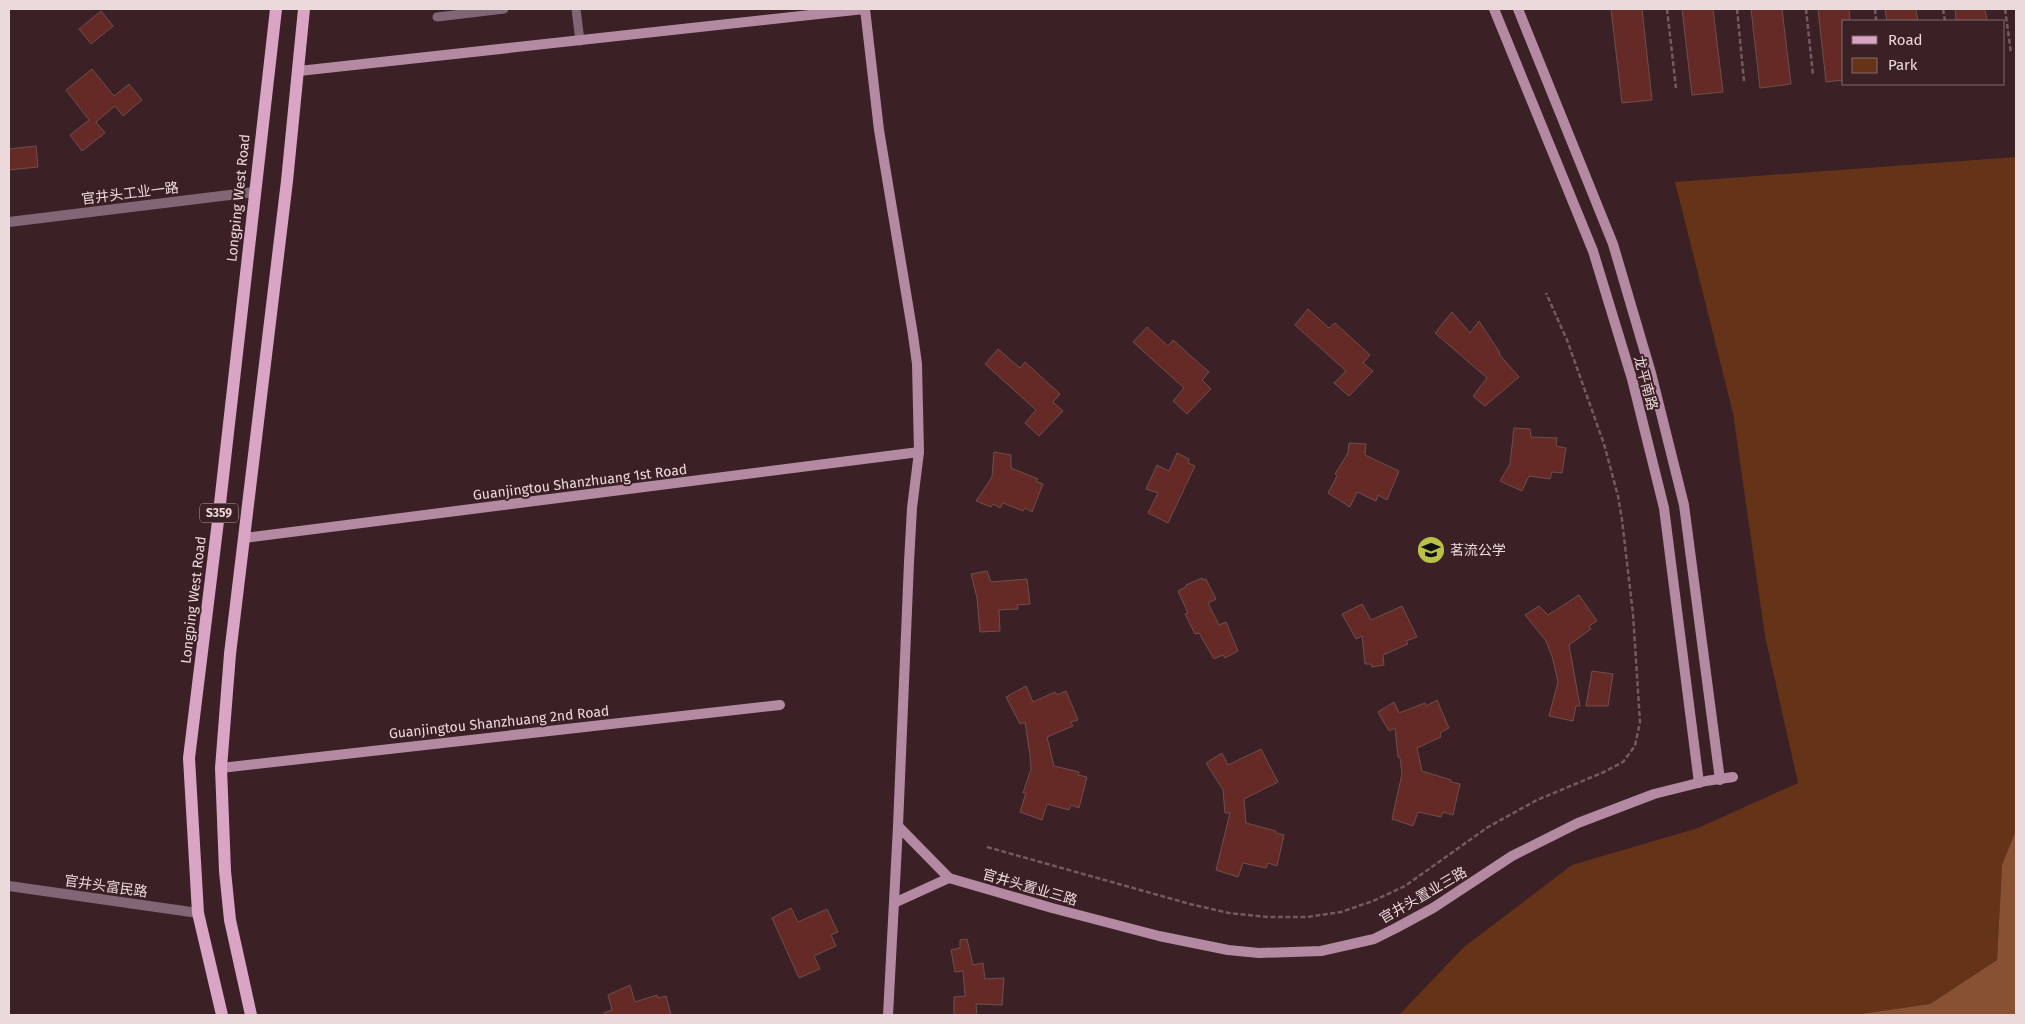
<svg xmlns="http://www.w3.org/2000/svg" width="2025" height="1024" font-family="'Fira Sans','Noto Sans SC',sans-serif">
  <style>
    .green { fill: #653317 }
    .forest { fill: #885133 }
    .building { fill: #662a26; stroke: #6e4f4b }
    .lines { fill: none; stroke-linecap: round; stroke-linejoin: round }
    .path { stroke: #745b60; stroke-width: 2.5; stroke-dasharray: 5 2.5; stroke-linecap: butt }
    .lane { stroke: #816776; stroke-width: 9 }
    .street { stroke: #816776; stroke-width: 10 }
    .secondary { stroke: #b38aa2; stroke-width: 10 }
    .primary { stroke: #daa5c4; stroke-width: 12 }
    .labels { text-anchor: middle; stroke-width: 4; stroke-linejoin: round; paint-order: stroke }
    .shield { fill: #3b2026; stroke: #b7a2a5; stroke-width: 1 }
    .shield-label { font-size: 12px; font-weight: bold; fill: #ecd9dc }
    .street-label { font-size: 14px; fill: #ecd9dc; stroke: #3b2026 }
    .poi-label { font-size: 14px; fill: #ecd9dc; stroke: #3b2026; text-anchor: start }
  </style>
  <rect width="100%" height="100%" fill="#3b2026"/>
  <!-- green -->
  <path class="green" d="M2016,157V830L2002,865L1997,960L1930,1004L1853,1015H1399L1464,947L1572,865L1698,828L1798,783L1765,636L1733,413L1675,182Z"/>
  <!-- forest -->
  <path class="forest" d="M2016,830V1015H1853L1930,1004L1997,960L2002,865Z"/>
  <!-- building -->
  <g class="building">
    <path d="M1611,9H1642L1652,100L1622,103Z"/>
    <path d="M1682,9H1713L1723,92L1692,95Z"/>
    <path d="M1751,9H1782L1791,84L1760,88Z"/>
    <path d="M1818,9H1849L1850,21H1844V80L1826,82Z"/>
    <path d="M1885,9H1916L1918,21H1887Z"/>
    <path d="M1955,9H1985L1987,21H1956Z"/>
    <path d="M101,11L113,26L91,44L79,29Z"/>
    <path d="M92,69L114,96L129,84L142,100L123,116L115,106L96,122L105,133L82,151L70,135L89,120L66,90Z"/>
    <path d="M36,146L38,167L9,170V149Z"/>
    <path d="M1308,309L1329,328L1335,323L1370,355L1363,363L1373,371L1349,396L1334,383L1346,371L1295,325Z"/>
    <path d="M1452,312L1470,333L1479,321L1500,353L1499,354L1519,377L1485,406L1473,396L1487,378L1435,333Z"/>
    <path d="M1147,327L1168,346L1173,340L1209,372L1202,380L1211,389L1187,414L1173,401L1184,388L1133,342Z"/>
    <path d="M998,349L1020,368L1025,362L1060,394L1053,402L1063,411L1039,436L1025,423L1036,410L985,364Z"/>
    <path d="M1514,428L1530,429L1531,437L1557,438L1556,446L1566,448L1562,473L1552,472L1550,479L1529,476L1522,491L1500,481L1510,464Z"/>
    <path d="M1349,443L1366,444L1365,455L1399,471L1387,500L1378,495L1376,501L1357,492L1350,507L1328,493L1337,476L1335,474L1348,453Z"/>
    <path d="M994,452L1011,455V468L1038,479L1036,481L1043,484L1032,512L1025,508L1023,511L1003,503L1000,508L993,504L991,507L976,501L992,477Z"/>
    <path d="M1177,453L1189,459L1188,463L1195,466L1168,523L1148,513L1158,493L1146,489L1157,465L1169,471Z"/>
    <path d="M987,571L991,582L1027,579L1030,604L1017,605L1018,609L999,610L1000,631L980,632L977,598L971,574Z"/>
    <path d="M1202,578L1203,580L1206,579L1216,599L1208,603L1219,625L1226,622L1238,651L1225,658L1223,655L1214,659L1199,633L1195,634L1185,614L1188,613L1178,591L1186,587V585Z"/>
    <path d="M1579,595L1597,621L1589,626L1591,629L1569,645L1580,706H1576L1573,721L1549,716L1558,682L1552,656L1546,641L1525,615L1539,606L1548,615Z"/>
    <path d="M1362,604L1371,620L1402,606L1417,637L1406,641L1408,644L1383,655L1384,665L1372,667L1371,664H1365L1362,636L1356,639L1342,614Z"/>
    <path d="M1592,671L1613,674L1608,706H1586Z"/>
    <path d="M1026,686L1033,702L1055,692L1057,695L1066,691L1078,720L1071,722L1073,726L1047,737L1054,766L1079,772L1078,775L1087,777L1079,808L1071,805L1069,810L1047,804L1042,820L1020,812L1026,793H1023L1031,769L1030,755L1025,722L1020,724L1006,697Z"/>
    <path d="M1437,700L1449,728L1440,733L1441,737L1417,748L1422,771L1451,780V782L1460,784L1453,815L1443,812L1441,817L1418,812L1413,826L1392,819L1402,774L1400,757H1398L1395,728L1389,731L1378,712L1394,702L1399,713L1425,703L1426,706Z"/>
    <path d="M1261,749L1278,782L1244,799L1246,823L1276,831V833L1284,835L1277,866L1268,863L1266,868L1243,863L1238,877L1216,870L1230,813H1225L1223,790L1206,763L1222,753L1228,765Z"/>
    <path d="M791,908L798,922L827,909L838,932L831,935L836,946L814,956L820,969L799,978L772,918Z"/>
    <path d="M967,939L973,965L983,963L985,979L1004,978L1002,1005L976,1004L977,1015H954V997L965,996L963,971L955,972L951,950L960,948V940Z"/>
    <path d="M630,985L635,1002L657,995L658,998L666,996L671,1015H604V1013L612,1010L608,995Z"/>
  </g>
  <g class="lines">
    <!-- path -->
    <g class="path">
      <path d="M1667,9L1676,88"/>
      <path d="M1737,9L1744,81"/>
      <path d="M1806,9L1813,75"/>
      <path d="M1875,9L1876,21"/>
      <path d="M1943,9L1945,21"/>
      <path d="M2005,9L2011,53"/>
      <path d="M987,847L1190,904L1229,913L1268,917H1307L1341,912L1373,901L1405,886L1488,827L1537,800L1604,772L1623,762L1635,746L1640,722L1633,614L1622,520L1618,496L1604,444L1567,340L1546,293"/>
    </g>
    <!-- lane -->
    <g class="lane">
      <path d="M576,9L580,41"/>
      <path d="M437,17L504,9"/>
    </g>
    <!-- street -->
    <g class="street">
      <path d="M9,222L254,192"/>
      <path d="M9,886L198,913"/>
    </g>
    <!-- secondary -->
    <g class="secondary">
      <path d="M865,9L879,130L913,335L917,364L919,452L912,508L909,562L898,826L888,1015"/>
      <path d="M1494,9L1593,251L1632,379L1664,508L1699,783"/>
      <path d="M1518,9L1613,244L1651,373L1684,505L1720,780"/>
      <path d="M299,71L864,9"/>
      <path d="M244,538L919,452"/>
      <path d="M221,768L780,705"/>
      <path d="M898,826L949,878L1052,908L1159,936L1228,950L1259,953L1321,951L1374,939L1396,928L1433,908L1512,856L1578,823L1654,794L1706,781L1733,777"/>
      <path d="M894,903L949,878"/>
    </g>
    <!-- primary -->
    <g class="primary">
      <path d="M222,1015L198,913L189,758L218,521L276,9"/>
      <path d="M251,1015L230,920L225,871L221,768L230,654L287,181L304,9"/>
    </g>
  </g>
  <!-- icons -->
  <defs>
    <symbol id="school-disc" viewBox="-11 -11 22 22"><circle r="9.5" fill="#b9c046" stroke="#3b2026"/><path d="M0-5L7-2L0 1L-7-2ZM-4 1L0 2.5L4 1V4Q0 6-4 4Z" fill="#111"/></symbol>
  </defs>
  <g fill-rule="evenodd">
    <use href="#school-disc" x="1415" y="534" width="32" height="32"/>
  </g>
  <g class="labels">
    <!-- shield labels -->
    <rect class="shield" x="200" y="503.5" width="38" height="19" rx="4"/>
    <g class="shield-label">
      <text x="219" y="517">S359</text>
    </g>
    <!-- street labels -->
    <g class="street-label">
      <text transform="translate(130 193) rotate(-7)" y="5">官井头工业一路</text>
      <text transform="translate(238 198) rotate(-84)" y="5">Longping West Road</text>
      <text transform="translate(1646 383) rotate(75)" y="5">龙平南路</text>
      <text transform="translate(580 482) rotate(-7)" y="5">Guanjingtou Shanzhuang 1st Road</text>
      <text transform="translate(193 600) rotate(-83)" y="5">Longping West Road</text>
      <text transform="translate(499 722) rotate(-6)" y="5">Guanjingtou Shanzhuang 2nd Road</text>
      <text transform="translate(106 886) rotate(8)" y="5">官井头富民路</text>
      <text transform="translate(1030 887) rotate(16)" y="5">官井头置业三路</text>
      <text transform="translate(1423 895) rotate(-30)" y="5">官井头置业三路</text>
    </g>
    <!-- poi labels -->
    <g class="poi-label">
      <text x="1450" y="555">茗流公学</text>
    </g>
  </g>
  <!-- border -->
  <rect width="2025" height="1024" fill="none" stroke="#ecd9dc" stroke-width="20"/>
  <!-- legend -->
  <rect x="1842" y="20" width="162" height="65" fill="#3b2026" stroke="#826a6f"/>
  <rect x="1852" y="36" width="25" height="8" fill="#daa5c4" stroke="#826a6f"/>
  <text x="1888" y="45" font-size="15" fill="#ecd9dc">Road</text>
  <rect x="1852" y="58" width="25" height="15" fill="#653317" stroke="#826a6f"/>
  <text x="1888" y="70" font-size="15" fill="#ecd9dc">Park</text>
</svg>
